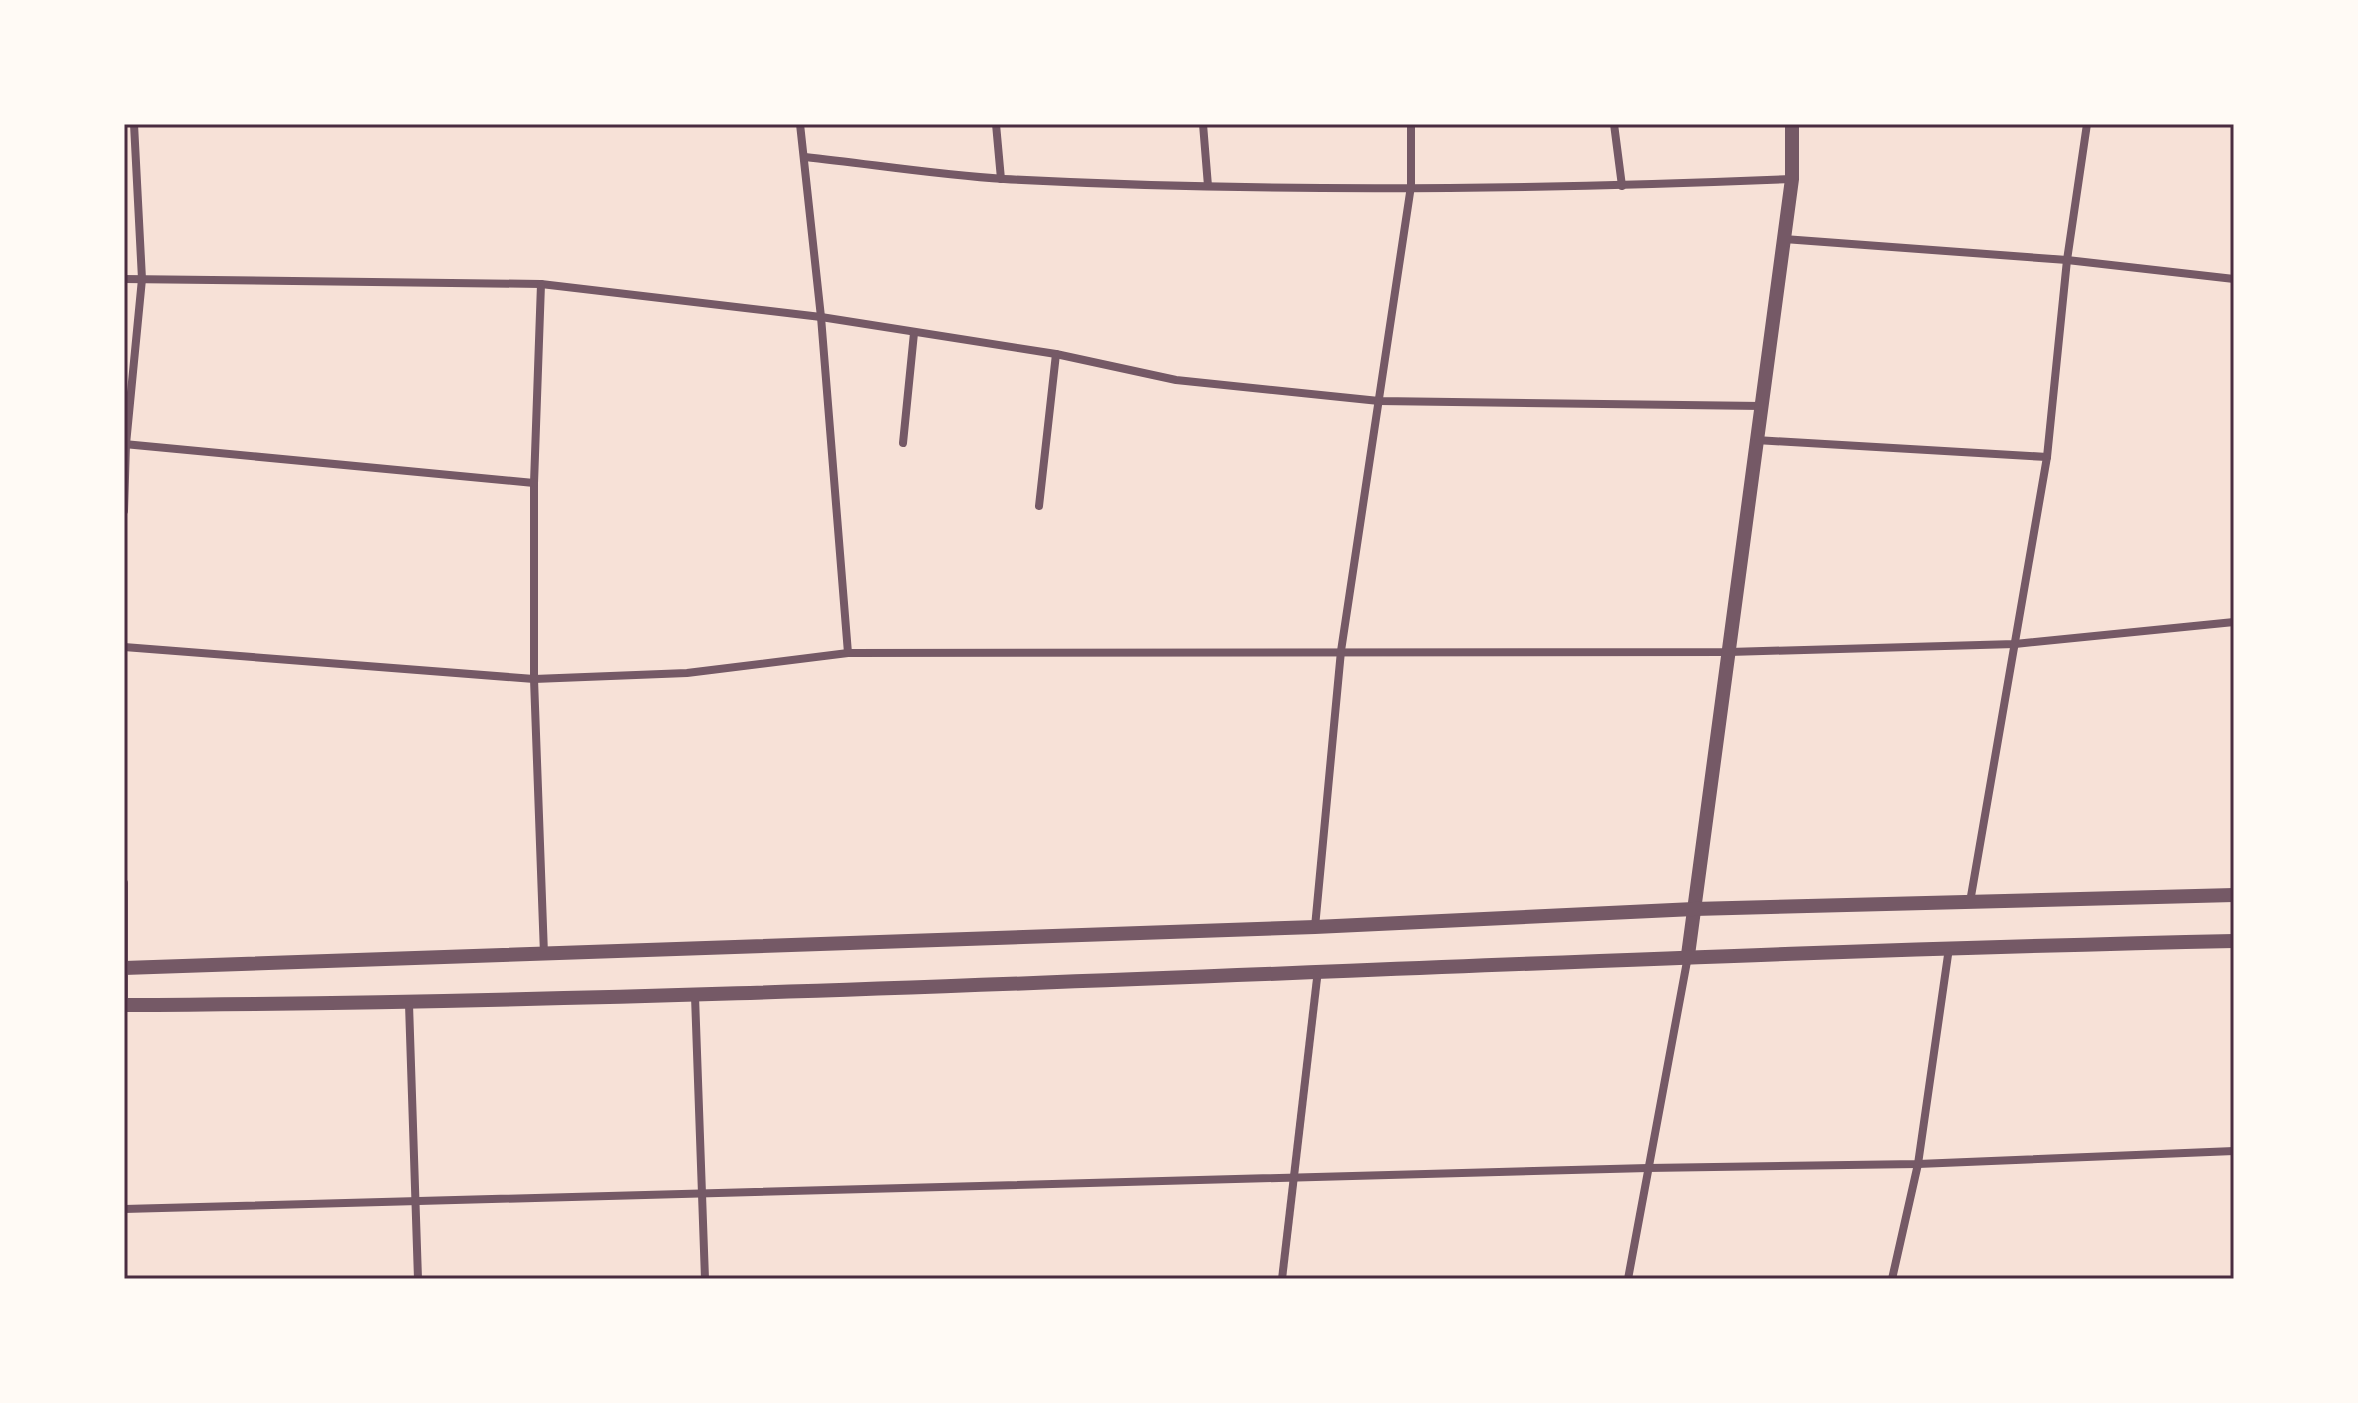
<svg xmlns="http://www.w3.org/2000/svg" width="2358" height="1403" font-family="Literata,serif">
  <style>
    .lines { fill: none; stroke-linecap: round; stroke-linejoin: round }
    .minor { stroke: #755966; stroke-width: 8 }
    .tertiary { stroke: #755966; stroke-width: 14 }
    .neatline { fill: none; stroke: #4a2c40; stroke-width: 3 }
  </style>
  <rect width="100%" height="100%" fill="#f7e1d7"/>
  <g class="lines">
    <!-- minor -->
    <g class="minor">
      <path d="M800,124L821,317L848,653"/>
      <path d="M996,124L1001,179"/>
      <path d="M1203,124L1208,186"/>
      <path d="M1614,124L1622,186"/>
      <path d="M805,157C871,164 937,175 1004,179C1266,193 1530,190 1792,179"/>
      <path d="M1784,239L2067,260L2234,279"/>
      <path d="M124,279L541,284L821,317L1056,354L1176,380L1379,401L1762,406"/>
      <path d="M541,284L534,483V679L544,954"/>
      <path d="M1756,440L2047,457"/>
      <path d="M903,443L914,333"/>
      <path d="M124,444L534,483"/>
      <path d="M1039,506L1056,354"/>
      <path d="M124,511L126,444L142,279L134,124"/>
      <path d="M124,647L534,679L687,673L848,653L1729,652L2015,644L2234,622"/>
      <path d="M124,883V1001"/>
      <path d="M1970,902L2047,457L2067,260L2087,124"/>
      <path d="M1315,927L1341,651L1411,186V124"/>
      <path d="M695,996L705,1279"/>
      <path d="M409,1004L418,1279"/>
      <path d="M124,1209L1648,1168L1918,1164L2234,1151"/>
      <path d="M1282,1279L1318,970"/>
      <path d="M1628,1279L1688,956"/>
      <path d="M1892,1279L1918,1164L1949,948"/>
    </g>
    <!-- tertiary -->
    <g class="tertiary">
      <path d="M1688,955L1792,179V124"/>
      <path d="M124,968L1315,927L1694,909L2234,895"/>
      <path d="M124,1005C828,1002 1530,956 2234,941"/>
    </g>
  </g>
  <!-- border -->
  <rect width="2358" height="1403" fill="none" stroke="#fffaf5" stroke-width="252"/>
  <rect x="126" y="126" width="2106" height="1151" class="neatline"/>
</svg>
